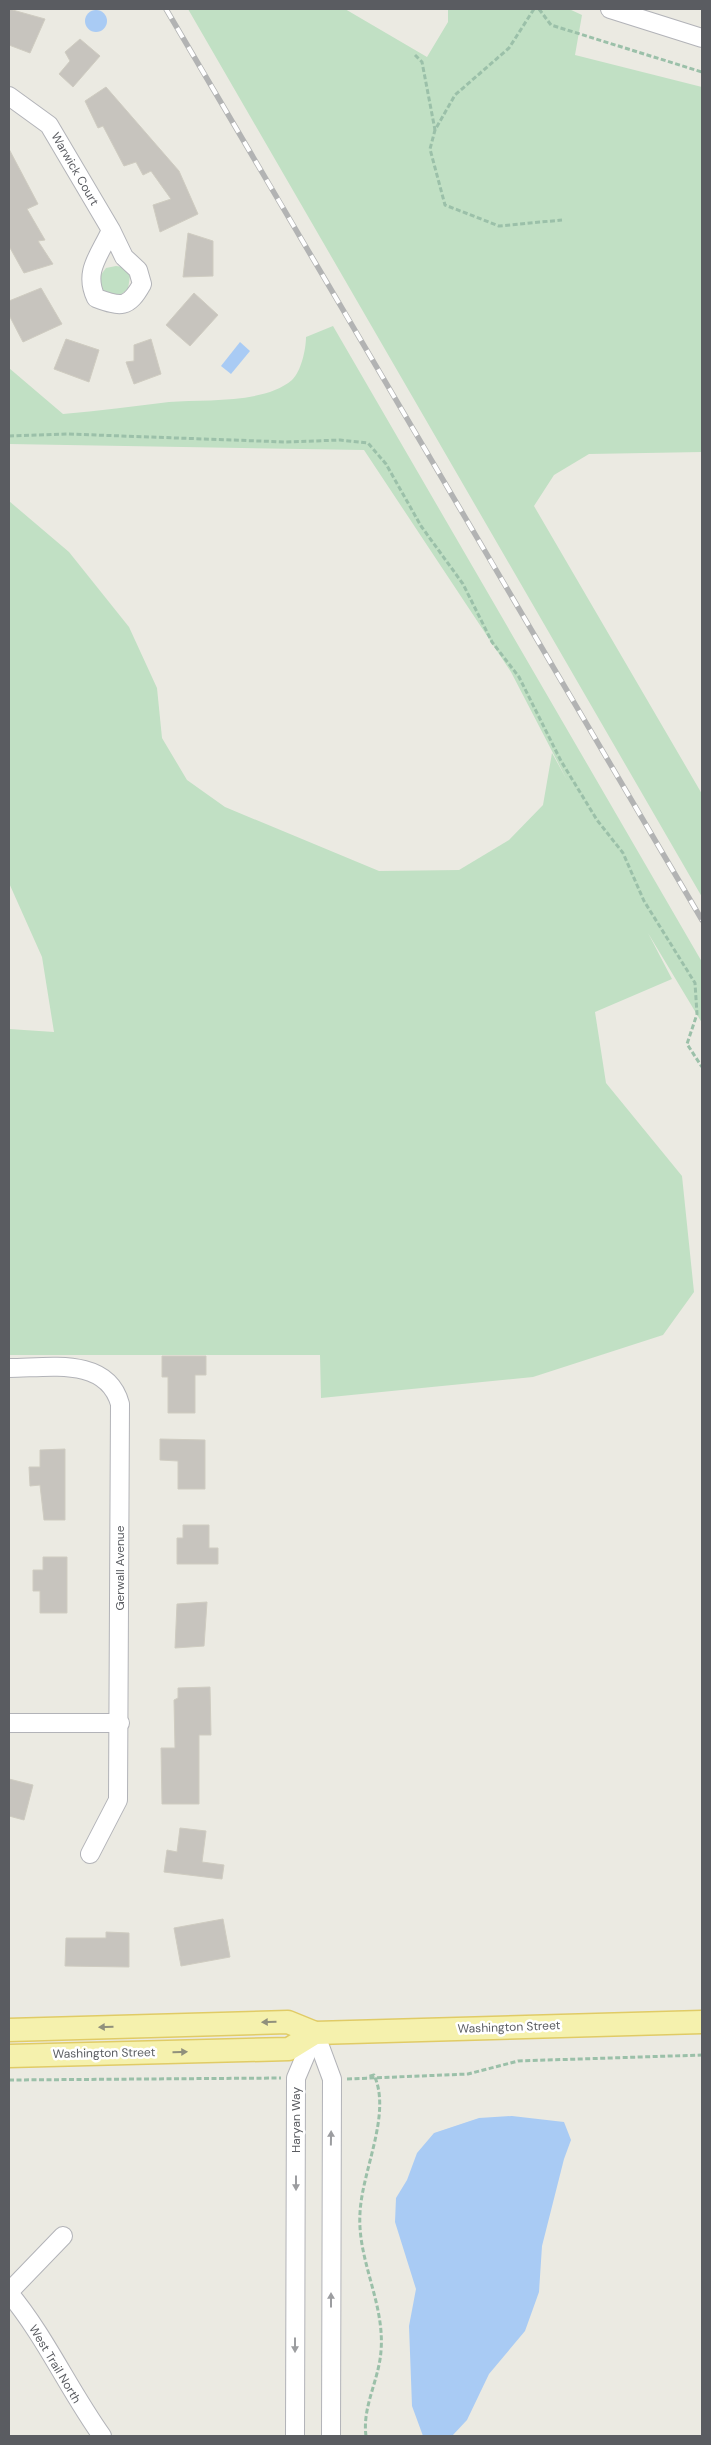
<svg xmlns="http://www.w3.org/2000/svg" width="711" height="2445" font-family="'DM Sans',sans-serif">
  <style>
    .green { fill: #c1e0c4 }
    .water { fill: #a9cbf4 }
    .building { fill: #c7c4be; stroke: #cfccc1 }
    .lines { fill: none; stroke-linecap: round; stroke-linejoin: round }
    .minor-casing { stroke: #b2b3b8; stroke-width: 20 }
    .major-casing { stroke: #e0cb66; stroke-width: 25 }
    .path { stroke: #9bc0a9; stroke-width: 3; stroke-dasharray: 5 2.5; stroke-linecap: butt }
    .minor { stroke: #fff; stroke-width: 18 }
    .major { stroke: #f5f1ad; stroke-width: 22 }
    .rail-casing { stroke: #b2b3b3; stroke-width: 5.5 }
    .rail { stroke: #fff; stroke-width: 4; stroke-dasharray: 11; stroke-linecap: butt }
    .oneway { fill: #90907c }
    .oneway2 { fill: #9c9da0 }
    .labels { text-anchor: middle; stroke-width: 5; stroke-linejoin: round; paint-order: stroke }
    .street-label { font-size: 12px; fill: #5a5c61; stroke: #fff }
  </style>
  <rect width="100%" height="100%" fill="#ebeae2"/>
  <!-- green -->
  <g class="green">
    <path d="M188,9H345L427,57L448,22V9H569L582,15L575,55L702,87V452L589,454L554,475L534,506L702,794V897Z"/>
    <path d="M116,266L123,267L130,276L128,289L119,296L101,294L100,276L106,268Z"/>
    <path d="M333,326L702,962V1023L648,933L672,979L595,1012L606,1083L682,1176L694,1292L663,1335L533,1377L321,1398L320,1355H9V1029L54,1032L42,957L9,883V501L69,552L129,627L157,688L162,738L187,780L225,807L379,871L459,870L509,840L543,805L552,753L567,780L511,672L364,450L9,444V368L63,414C98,411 134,406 169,402C205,399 264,404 292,380C301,372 306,349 306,337Z"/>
  </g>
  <!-- water -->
  <g class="water">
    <circle cx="96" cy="21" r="11"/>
    <path d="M240,342L250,351L231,374L221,366Z"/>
    <path d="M512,2116L564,2122L571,2140L564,2159L542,2246L539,2292L525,2331L489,2374L467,2420L452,2436H423L412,2406L409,2326L416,2289L395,2222L396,2198L407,2180L417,2153L434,2133L479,2118Z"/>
  </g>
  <!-- building -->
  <g class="building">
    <path d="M9,9L45,19L30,53L9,45Z"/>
    <path d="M80,39L100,56L73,87L59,74L70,61L65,52Z"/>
    <path d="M106,87L179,171L198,214L160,232L153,205L171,199L151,171L143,175L136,162L124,166L103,126L98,128L85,101Z"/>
    <path d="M9,149L38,204L27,209L45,240L38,241L53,264L24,273L9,246Z"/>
    <path d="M188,233L213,241V276L183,277Z"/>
    <path d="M41,288L62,324L23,342L9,315V301Z"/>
    <path d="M194,293L218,315L190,346L166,325Z"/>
    <path d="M66,339L99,350L89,382L54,369Z"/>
    <path d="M151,339L161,374L134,384L126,362L134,361V345Z"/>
    <path d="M162,1356H206V1375H195V1413H168V1377H162Z"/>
    <path d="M160,1439L205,1440V1489H178V1461L160,1460Z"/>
    <path d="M65,1449V1520H44L40,1485L30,1486L29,1467H40V1450Z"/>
    <path d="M183,1525H209V1548H218V1564H177V1538H183Z"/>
    <path d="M43,1557H67V1613H40V1591H33V1570H43Z"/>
    <path d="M207,1602L204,1646L175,1648L177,1604Z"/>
    <path d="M210,1687L211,1735H199V1804H162L161,1748H175L174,1700L178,1698V1688Z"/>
    <path d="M9,1779L33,1785L24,1820L9,1816Z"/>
    <path d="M180,1828L206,1831L202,1862L224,1865L222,1879L164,1872L167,1850L177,1852Z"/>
    <path d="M223,1919L230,1957L181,1966L174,1928Z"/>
    <path d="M106,1932L129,1933V1967L65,1966L66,1938H106Z"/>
  </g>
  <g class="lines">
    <defs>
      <g id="minor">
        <path d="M610,9L702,38"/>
        <path d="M9,96L49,125L111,230L124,257L138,270L142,284C128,309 121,307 96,298C83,271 100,255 111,230"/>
        <path d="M9,1368C48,1368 107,1356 120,1404L118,1800L90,1854"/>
        <path d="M9,1723H120"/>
        <path d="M315,2033L332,2079L331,2436"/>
        <path d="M9,2292L63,2236"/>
        <path d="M9,2293C45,2336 69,2390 102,2436"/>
        <path d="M295,2436L296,2078L315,2033"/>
      </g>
      <g id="major">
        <path d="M9,2030L288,2022L315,2033L702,2022"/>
        <path d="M9,2056L289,2049L315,2033"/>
      </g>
    </defs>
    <!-- minor casing -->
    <use href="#minor" class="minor-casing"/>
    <!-- major casing -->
    <use href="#major" class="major-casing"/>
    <!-- path -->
    <g class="path">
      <path d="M534,9L509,48L455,95L435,130L430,149L445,205L499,226L562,220"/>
      <path d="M539,9L551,25L702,72"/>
      <path d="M415,55L422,62L435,130"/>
      <path d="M9,436L68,434L286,442L340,440L368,443L386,464L421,526L463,584L492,642L519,677L561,761L597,820L623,853L644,901L695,983L697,1014L687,1044L702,1067"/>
      <path d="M347,2079L468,2074L518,2061L702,2055"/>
      <path d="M9,2080L281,2078"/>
      <path d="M366,2436C362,2407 379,2380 381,2351C385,2303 357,2260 360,2213C362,2170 392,2114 374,2075L367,2077"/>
    </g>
    <!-- minor -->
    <use href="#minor" class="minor"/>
    <!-- major -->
    <use href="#major" class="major"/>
    <defs>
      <path id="rail" d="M166,9L702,920"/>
    </defs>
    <!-- rail casing -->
    <use href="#rail" class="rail-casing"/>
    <!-- rail -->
    <use href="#rail" class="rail"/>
  </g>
  <!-- one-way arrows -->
  <defs><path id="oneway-solid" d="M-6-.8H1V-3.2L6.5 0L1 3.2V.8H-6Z" transform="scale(1.25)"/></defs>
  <g class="oneway">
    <use href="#oneway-solid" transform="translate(269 2022) rotate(178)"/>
    <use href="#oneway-solid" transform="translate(106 2027) rotate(178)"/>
    <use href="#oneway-solid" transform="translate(180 2052) rotate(-1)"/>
  </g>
  <g class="oneway2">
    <use href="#oneway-solid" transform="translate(331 2138) rotate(-89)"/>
    <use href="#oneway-solid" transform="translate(296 2183) rotate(90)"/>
    <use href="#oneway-solid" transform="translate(331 2300) rotate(-90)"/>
    <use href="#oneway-solid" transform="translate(295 2345) rotate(90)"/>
  </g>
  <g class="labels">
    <!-- street labels -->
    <g class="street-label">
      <text transform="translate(75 169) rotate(60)" y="4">Warwick Court</text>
      <text transform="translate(120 1568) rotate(-90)" y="4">Gerwall Avenue</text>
      <text transform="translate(509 2027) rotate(-2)" y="4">Washington Street</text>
      <text transform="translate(104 2053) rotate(-1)" y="4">Washington Street</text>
      <text transform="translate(296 2120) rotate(-90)" y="4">Haryan Way</text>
      <text transform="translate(55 2364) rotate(59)" y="4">West Trail North</text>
    </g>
  </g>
  <!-- border -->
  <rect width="711" height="2445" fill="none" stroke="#5a5c61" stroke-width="20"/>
</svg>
